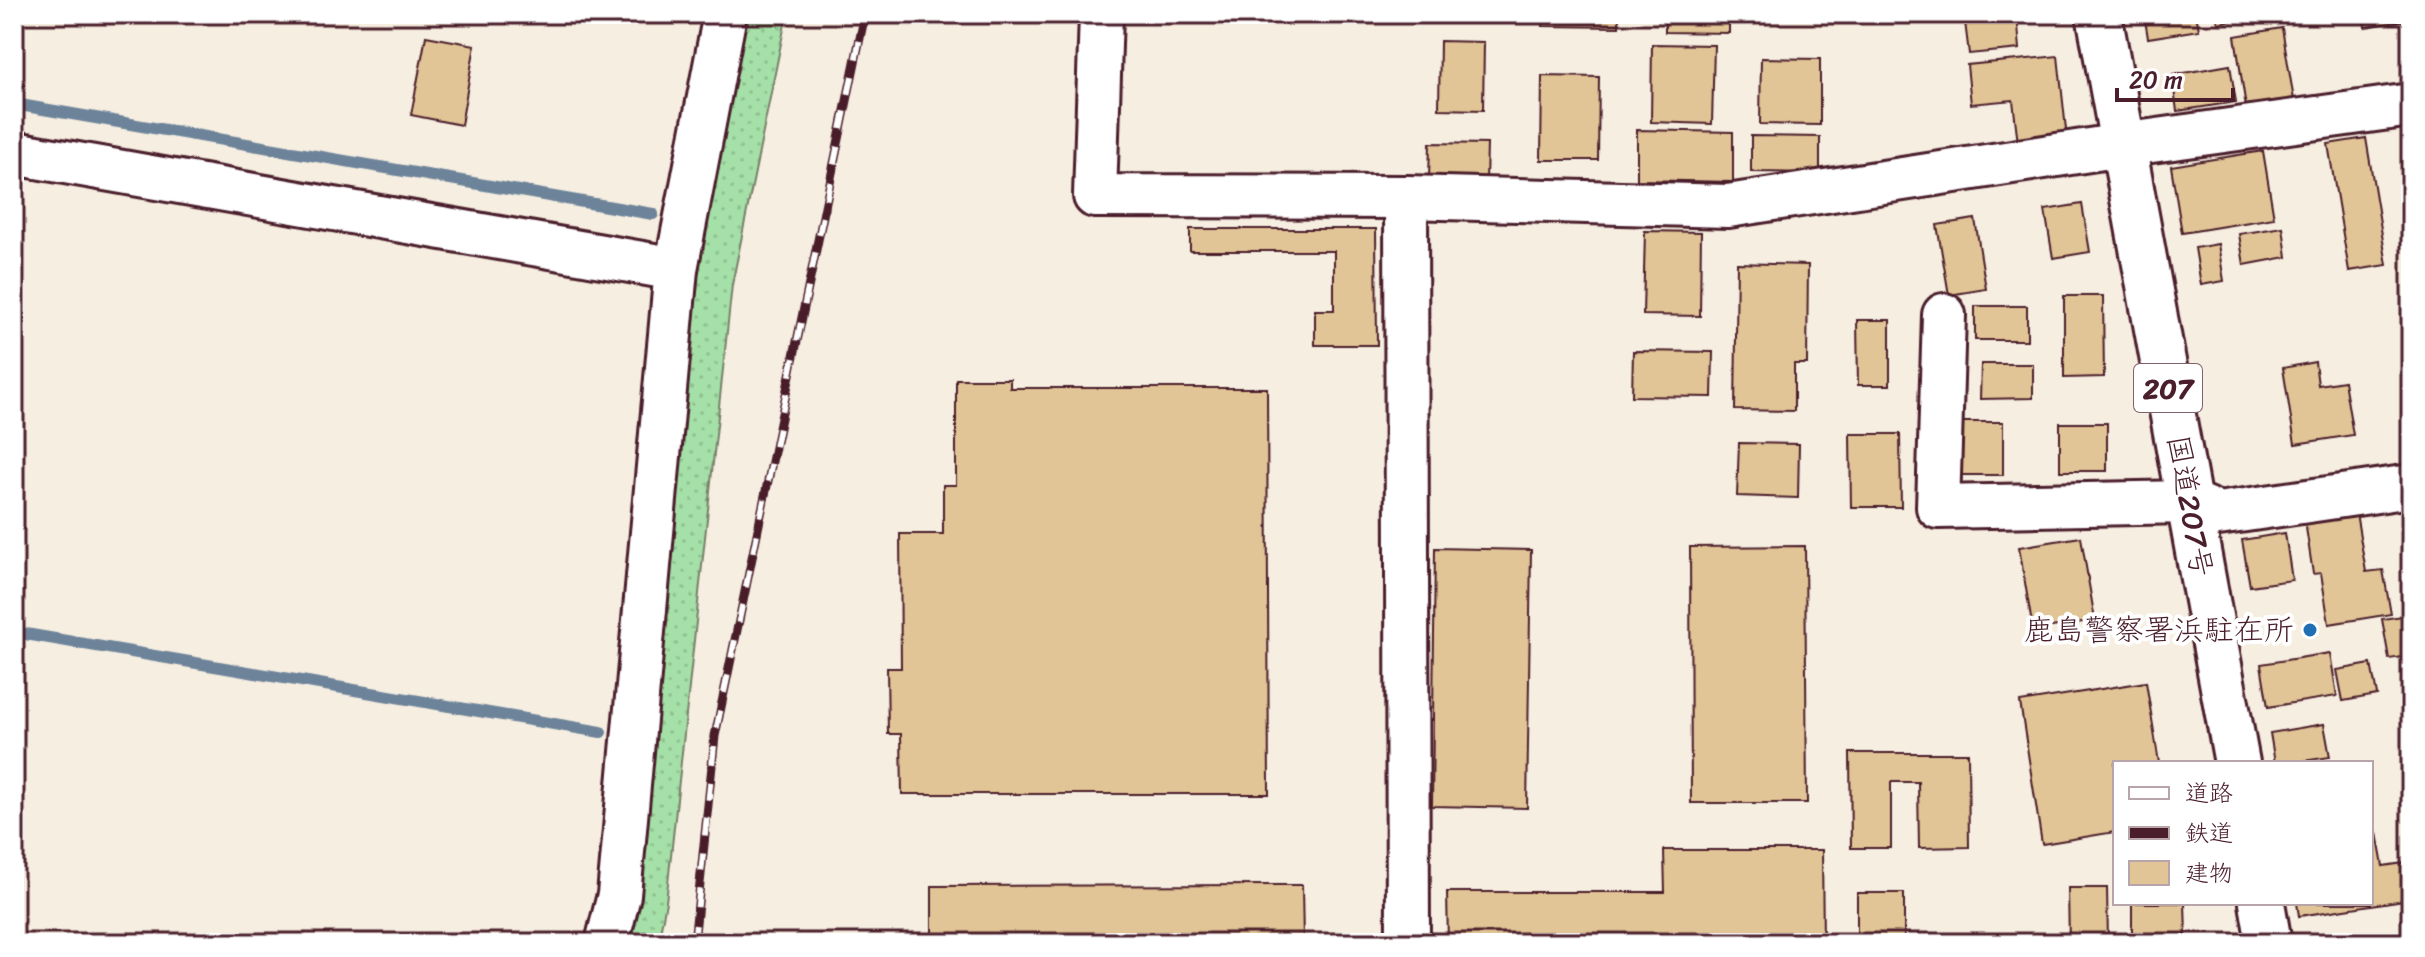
<svg xmlns="http://www.w3.org/2000/svg" width="2425" height="957" font-family="Sriracha,'Klee One',sans-serif">
  <style>
    .grass { fill: url(#grass-dots); stroke: #778069; stroke-width: 2 }
    .lines { fill: none; stroke-linecap: round; stroke-linejoin: round }
    .stream { stroke: #6c839a; stroke-width: 12 }
    .building { fill: #e2c596; stroke: #4a1f2b; stroke-width: 2 }
    .minor-casing { stroke: #4a1f2b; stroke-width: 48 }
    .highway-casing { stroke: #4a1f2b; stroke-width: 50 }
    .minor { stroke: #fff; stroke-width: 42 }
    .highway { stroke: #fff; stroke-width: 44 }
    .rail-casing { stroke: #4a1f2b; stroke-width: 9 }
    .rail { stroke: #fff; stroke-width: 6; stroke-dasharray: 18; stroke-linecap: butt }
    .poi-dot { fill: #1f6fb2; stroke: #fff; stroke-width: 3 }
    .labels { text-anchor: middle; stroke-width: 8; stroke-linejoin: round; paint-order: stroke }
    .shield { fill: #fff; stroke: #80626b; stroke-width: 2 }
    .shield-label { font-size: 28px; font-weight: bold; fill: #4a1f2b }
    .street-label { font-size: 30px; fill: #4a1f2b; stroke: #fff }
    .poi-label { font-size: 30px; fill: #4a1f2b; stroke: #fff; text-anchor: end }
  </style>
  <defs>
    <pattern id="grass-dots" width="8" height="8" patternUnits="userSpaceOnUse" patternTransform="scale(2)"><rect width="8" height="8" fill="#a4e0a7"/><path d="M2 2h.1M6 6h.1" fill="none" stroke="#8fc090" stroke-width="1.8" stroke-linecap="round"/></pattern>
  </defs>
  <rect width="100%" height="100%" fill="#f6eee0"/>
  <filter id="ink" filterUnits="userSpaceOnUse"><feTurbulence type="fractalNoise" baseFrequency=".0125" numOctaves="2"/><feDisplacementMap in="SourceGraphic" scale="16" xChannelSelector="R" yChannelSelector="G"/><feConvolveMatrix kernelMatrix="1 2 1 2 8 2 1 2 1" color-interpolation-filters="sRGB"/></filter>
  <g filter="url(#ink)">
    <!-- grass -->
    <path class="grass" d="M738,14H787L732,285L666,902L658,943H630L639,900L692,252Z"/>
    <g class="lines">
      <!-- stream -->
      <g class="stream">
        <path d="M14,104L653,214"/>
        <path d="M14,632L601,732"/>
      </g>
    </g>
    <!-- building -->
    <g class="building">
      <path d="M1434,14H1485V21L1434,20Z"/>
      <path d="M1544,14H1619V27L1543,26Z"/>
      <path d="M1665,14H1729V33L1665,32Z"/>
      <path d="M1964,14H2017L2020,49L1969,54Z"/>
      <path d="M2144,14H2196L2199,30L2148,38Z"/>
      <path d="M2216,14H2276L2218,23Z"/>
      <path d="M2363,14H2411V20L2365,27Z"/>
      <path d="M2282,28L2294,100L2246,107L2235,36Z"/>
      <path d="M426,36L475,45L461,125L411,115Z"/>
      <path d="M1440,41L1484,42L1483,110L1439,109Z"/>
      <path d="M1652,44L1714,45L1712,124L1651,122Z"/>
      <path d="M2058,56L2067,139L2018,144L2013,100L1971,104L1967,65Z"/>
      <path d="M1761,58L1820,59V125L1760,124Z"/>
      <path d="M2230,65L2236,102L2177,111L2172,75Z"/>
      <path d="M1542,76L1599,77L1598,160H1541Z"/>
      <path d="M1637,130L1733,132V182L1637,180Z"/>
      <path d="M1751,136L1820,137V173L1751,172Z"/>
      <path d="M2366,138L2387,265L2349,271L2328,144Z"/>
      <path d="M1430,143L1487,144L1486,181L1429,179Z"/>
      <path d="M2263,151L2274,218L2182,233L2171,166Z"/>
      <path d="M2082,204L2090,252L2053,258L2045,210Z"/>
      <path d="M1975,219L1986,289L1949,295L1937,225Z"/>
      <path d="M2283,227L2287,257L2244,265L2239,234Z"/>
      <path d="M1190,229H1376L1377,345H1315V310H1334V251H1190Z"/>
      <path d="M1645,231L1701,232L1700,316L1643,315Z"/>
      <path d="M2218,244L2224,281L2201,285L2195,248Z"/>
      <path d="M1737,263L1808,265L1807,364H1794V411L1735,410Z"/>
      <path d="M2064,296H2103L2104,377L2064,378Z"/>
      <rect x="1975" y="306" width="52" height="34"/>
      <path d="M1857,320H1890V385H1858Z"/>
      <path d="M1633,351L1713,352L1712,397L1632,396Z"/>
      <path d="M2315,362L2318,385L2344,381L2353,435L2295,444L2283,368Z"/>
      <path d="M1981,364H2033V398L1980,399Z"/>
      <path d="M956,379H1010V388H1267L1269,794H902L901,734H888L887,668H901L900,534H943V485H956Z"/>
      <rect x="1962" y="422" width="41" height="53"/>
      <rect x="2060" y="423" width="47" height="48"/>
      <path d="M1850,434H1900L1901,507H1851Z"/>
      <path d="M1739,443L1799,444L1798,498L1737,496Z"/>
      <path d="M2356,513L2366,572L2383,570L2391,614L2329,624L2321,573L2313,574L2305,521Z"/>
      <path d="M2285,533L2292,580L2250,586L2242,540Z"/>
      <path d="M2081,537L2095,620L2033,630L2019,547Z"/>
      <path d="M1805,546L1807,803H1691L1690,547Z"/>
      <path d="M1435,548L1531,550L1527,808L1432,806Z"/>
      <path d="M2410,615L2411,656L2389,659L2382,619Z"/>
      <path d="M2330,653L2337,696L2268,707L2261,664Z"/>
      <path d="M2371,664L2377,695L2343,701L2337,670Z"/>
      <path d="M2146,682L2159,763H2115V832L2042,844L2020,702Z"/>
      <path d="M2324,724L2330,757L2290,763H2275L2270,733Z"/>
      <path d="M1850,753H1968L1969,847L1919,848L1918,782H1891V848H1851Z"/>
      <path d="M2377,833L2383,866L2411,862V899L2299,916L2297,903H2371V834Z"/>
      <path d="M1664,850H1822L1823,943H1448L1447,892H1665Z"/>
      <path d="M1302,885L1303,943H932V886Z"/>
      <path d="M2068,888H2107L2108,943H2069Z"/>
      <rect x="1857" y="893" width="47" height="50"/>
      <path d="M2132,903H2185L2186,935H2132Z"/>
    </g>
    <g class="lines">
      <defs>
        <g id="minor">
          <path d="M1101,14L1095,196L1406,197L1728,206L2122,145L2411,105"/>
          <path d="M14,153L676,269"/>
          <path d="M1406,197L1408,943"/>
          <path d="M1944,315L1938,507L2189,502L2218,514L2411,486"/>
          <path d="M607,943L619,895L676,269L725,14"/>
        </g>
        <g id="highway">
          <path d="M2099,14L2237,763"/>
          <path d="M2262,903L2269,943"/>
        </g>
      </defs>
      <!-- minor casing -->
      <use href="#minor" class="minor-casing"/>
      <!-- highway casing -->
      <use href="#highway" class="highway-casing"/>
      <!-- minor -->
      <use href="#minor" class="minor"/>
      <!-- highway -->
      <use href="#highway" class="highway"/>
      <defs>
        <path id="rail" d="M694,943L715,736L865,14"/>
      </defs>
      <!-- rail casing -->
      <use href="#rail" class="rail-casing"/>
      <!-- rail -->
      <use href="#rail" class="rail"/>
    </g>
  </g>
  <!-- markers -->
  <circle class="poi-dot" cx="2310" cy="630" r="8"/>
  <g class="labels">
    <!-- shield labels -->
    <rect class="shield" x="2134" y="364" width="68" height="48" rx="6"/>
    <g class="shield-label">
      <text x="2168" y="398">207</text>
    </g>
    <!-- street labels -->
    <g class="street-label">
      <text transform="translate(2190 506) rotate(80)" y="10">国道207号</text>
    </g>
    <!-- poi labels -->
    <g class="poi-label">
      <text x="2294" y="640">鹿島警察署浜駐在所</text>
    </g>
  </g>
  <!-- margin -->
  <rect width="2425" height="957" fill="none" stroke="#fff" stroke-width="48"/>
  <rect x="24" y="24" width="2377" height="909" fill="none" stroke="#4a1f2b" stroke-width="3" filter="url(#ink)"/>
  <!-- legend -->
  <rect x="2113" y="761" width="260" height="144" fill="#ffffff" stroke="#b7a5aa" stroke-width="2"/>
  <rect x="2129" y="787" width="40" height="12" fill="#ffffff" stroke="#b7a5aa" stroke-width="2"/>
  <text x="2185" y="801" font-size="24" fill="#4a1f2b">道路</text>
  <rect x="2129" y="827" width="40" height="12" fill="#4a1f2b" stroke="#b7a5aa" stroke-width="2"/>
  <text x="2185" y="841" font-size="24" fill="#4a1f2b">鉄道</text>
  <rect x="2129" y="861" width="40" height="24" fill="#e2c596" stroke="#b7a5aa" stroke-width="2"/>
  <text x="2185" y="881" font-size="24" fill="#4a1f2b">建物</text>
  <!-- scale -->
  <path d="M2117 88v12h116v-12" fill="none" stroke="#4a1f2b" stroke-width="4"/>
  <text x="2129" y="88" font-size="24" fill="#4a1f2b" stroke="#ffffff" stroke-width="6" paint-order="stroke">20 m</text>
</svg>
